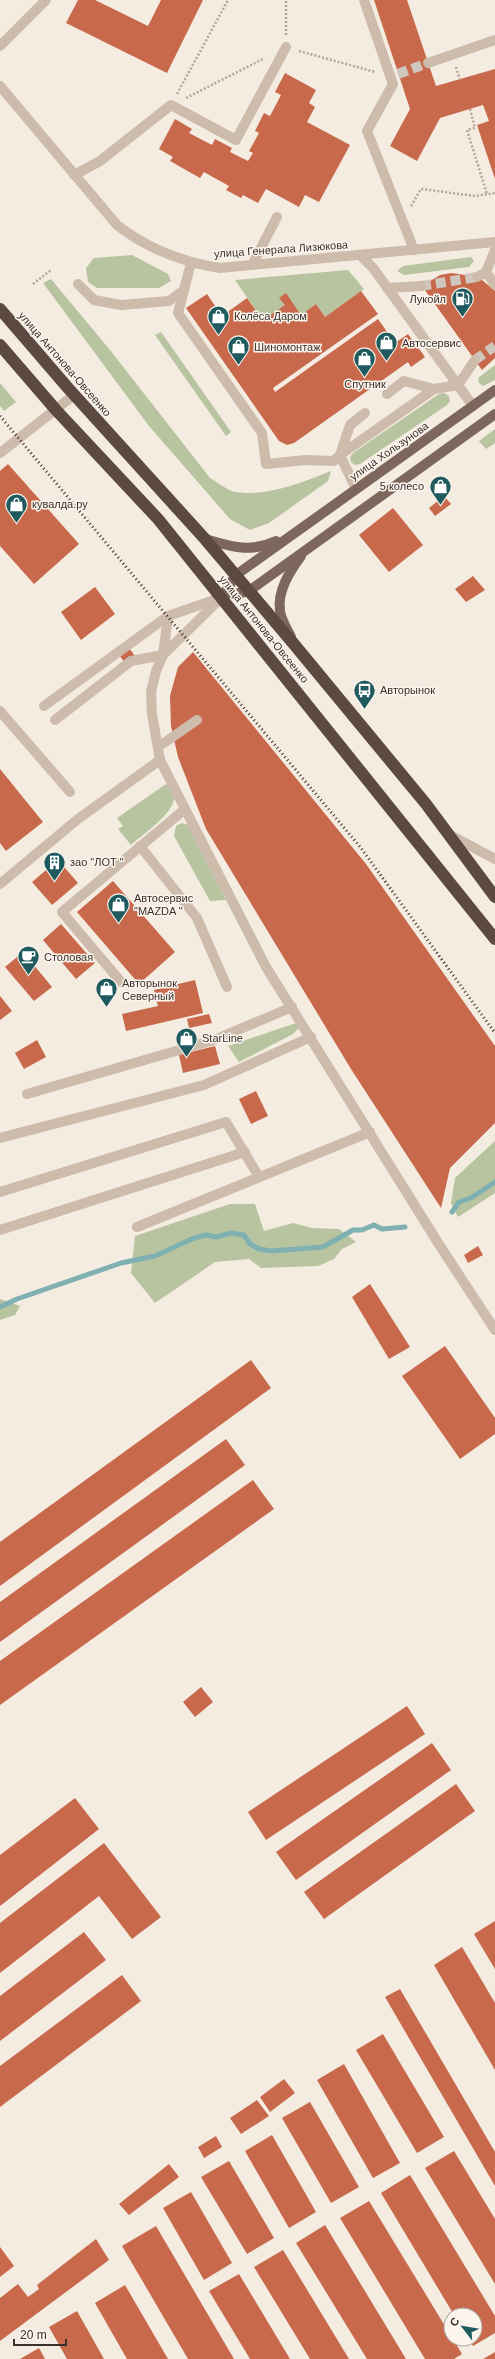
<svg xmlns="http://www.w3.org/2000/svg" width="495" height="2359" font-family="Arial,sans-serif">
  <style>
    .green { fill: #b8c4a0 }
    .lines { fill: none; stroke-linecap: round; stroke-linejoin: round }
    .stream { stroke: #7fb0b2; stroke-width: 5 }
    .building { fill: #c8694b }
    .minor-tunnel { stroke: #cfc6bd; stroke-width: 10; stroke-dasharray: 10 5; stroke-linecap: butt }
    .path { stroke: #b9a596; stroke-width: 2.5; stroke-dasharray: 2 2; stroke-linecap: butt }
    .minor { stroke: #cdbbac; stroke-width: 10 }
    .major { stroke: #7d675c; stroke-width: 10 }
    .highway { stroke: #5c4a42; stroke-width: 12 }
    .rail { stroke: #3b302b; stroke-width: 3; stroke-dasharray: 1 3; stroke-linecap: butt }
    .labels { text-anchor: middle; stroke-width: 3; stroke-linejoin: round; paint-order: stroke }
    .street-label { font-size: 11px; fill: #3b302b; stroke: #fbf5ee }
    .poi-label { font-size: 11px; fill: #3b302b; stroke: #fbf5ee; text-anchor: start }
  </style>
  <rect width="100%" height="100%" fill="#f4ebe1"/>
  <!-- green -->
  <g class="green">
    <path d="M132,255L168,274L171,281L159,288H97L88,282L86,268L94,258Z"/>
    <path d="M471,257L474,261L469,267L404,275L397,271L403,266Z"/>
    <path d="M348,270L364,289L325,317L316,304L301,315L286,294L280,298L285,305L263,320L235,280Z"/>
    <path d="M51,279L110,350L210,478C217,482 224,488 232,491C261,499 304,482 331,471L328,481L269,523L250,530L230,519L149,426L43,283Z"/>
    <path d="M161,332L231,432L226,436L155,335Z"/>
    <path d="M495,365V380L483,386L479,383L478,378Z"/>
    <path d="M0,383L16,402L4,411L0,406Z"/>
    <path d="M444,393L449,396L450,401L447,405L360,464L355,465L351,462L350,457L353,453L439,394Z"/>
    <path d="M495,429V443L486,449L479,441Z"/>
    <path d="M166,784C169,787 173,790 174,794C178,811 143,834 131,845L118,829L123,826L117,818Z"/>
    <path d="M182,823L188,825L226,900L210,901L174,836L176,826Z"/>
    <path d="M299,1022L298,1029L293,1034L239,1062L228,1046Z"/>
    <path d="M495,1141V1193L458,1217L451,1203L455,1178Z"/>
    <path d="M230,1204H255L264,1231L293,1223L312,1228L339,1229L356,1242L342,1249L334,1259L318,1266L261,1268L249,1259L215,1262L155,1303L131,1273L135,1236Z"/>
    <path d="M0,1299L20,1306L15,1315L0,1320Z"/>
  </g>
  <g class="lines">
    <!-- stream -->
    <g class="stream">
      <path d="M452,1212L459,1202L471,1198L495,1182"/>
      <path d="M0,1307L17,1299L121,1263L155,1256L194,1238L206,1235L216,1237L231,1233L244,1235L250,1244L259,1249L272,1251L323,1247L353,1230H362L374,1225L382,1229L405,1227"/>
    </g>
  </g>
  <!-- building -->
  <g class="building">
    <path d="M78,0H95L148,26L161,0H203L167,73L66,23Z"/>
    <path d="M374,0H407L436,86L495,69V179L477,125L489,121L483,105L440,118L417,161L390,146L410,109Z"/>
    <path d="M285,73L316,90L309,103L315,107L307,122L350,145L319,202L305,195L299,207L266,189L258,203L243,195L241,198L226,190L229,186L204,172L200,178L170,161L173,157L159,149L175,119L192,129L189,133L212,145L215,139L232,148L230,152L248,161L253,153L249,151L259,133L255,131L264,113L270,116L281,95L275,92Z"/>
    <path d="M451,273L472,276L482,280L495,291V358L482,370L422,286L440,275Z"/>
    <path d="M361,291L378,314L273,388L275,392L378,319L395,343L408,334L425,357L411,367L408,362L294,443L287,445L279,441L186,308L207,294L222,316L247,298L263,320L285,305L279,298L286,293L301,315L316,304L325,317Z"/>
    <path d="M8,464L79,544L34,584L0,546V471Z"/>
    <path d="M444,496L451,504L435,516L429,508Z"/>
    <path d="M393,508L423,545L389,572L359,535Z"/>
    <path d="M473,576L485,590L466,602L455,589Z"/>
    <path d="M95,587L115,614L81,640L61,612Z"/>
    <path d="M129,648L135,656L125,663L119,655Z"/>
    <path d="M193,652L366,864L495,1046V1123L450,1168L441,1208L351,1069L206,829L178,757L171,726L170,696L178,667Z"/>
    <path d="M0,769L43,822L6,851L0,843Z"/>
    <path d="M58,860L78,883L52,905L32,882Z"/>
    <path d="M113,881L175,952L139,984L77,912Z"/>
    <path d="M61,924L95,963L76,979L43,940Z"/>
    <path d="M23,952L52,987L34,1001L5,967Z"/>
    <path d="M195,980L203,1013L126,1031L122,1014L158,1006L154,990Z"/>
    <path d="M0,996L12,1011L0,1020Z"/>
    <path d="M209,1014L212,1023L189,1028L187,1019Z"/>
    <path d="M37,1040L46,1057L24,1069L15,1053Z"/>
    <path d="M215,1046L220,1064L183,1073L179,1055Z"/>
    <path d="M256,1091L268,1116L251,1124L239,1099Z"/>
    <path d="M478,1246L483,1255L468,1263L464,1255Z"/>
    <path d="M370,1284L410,1347L389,1359L352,1297Z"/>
    <path d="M445,1346L495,1418V1434L460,1459L402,1376Z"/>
    <path d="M251,1360L271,1388L0,1586V1542Z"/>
    <path d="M226,1439L245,1465L0,1642V1602Z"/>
    <path d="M253,1480L274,1509L0,1705V1661Z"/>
    <path d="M201,1687L213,1702L195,1717L183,1702Z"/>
    <path d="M407,1706L425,1734L266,1840L248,1812Z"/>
    <path d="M432,1743L451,1770L296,1880L276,1852Z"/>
    <path d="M456,1784L475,1811L324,1919L304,1892Z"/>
    <path d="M75,1798L99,1829L0,1906V1855Z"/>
    <path d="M104,1843L161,1917L132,1939L99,1896L0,1973V1923Z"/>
    <path d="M495,1921V1969L474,1934Z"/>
    <path d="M84,1932L106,1960L0,2041V1996Z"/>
    <path d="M462,1947L495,2003V2070L434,1965Z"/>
    <path d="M122,1975L141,2001L0,2107V2066Z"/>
    <path d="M400,1989L495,2152V2186L385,1997Z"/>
    <path d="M383,2034L444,2137L417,2153L356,2050Z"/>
    <path d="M344,2064L400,2163L373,2178L317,2080Z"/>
    <path d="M284,2079L295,2093L270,2112L260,2097Z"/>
    <path d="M257,2100L269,2116L241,2134L230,2118Z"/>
    <path d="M310,2102L359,2187L331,2203L282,2118Z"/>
    <path d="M272,2135L316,2212L289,2228L245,2151Z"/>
    <path d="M216,2136L222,2147L204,2158L198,2147Z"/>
    <path d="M454,2151L495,2219V2284L425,2168Z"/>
    <path d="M229,2161L274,2238L247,2254L201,2177Z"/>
    <path d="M169,2164L179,2177L129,2215L119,2204Z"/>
    <path d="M410,2175L495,2316V2333L473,2346L469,2339H475V2315H454L381,2193Z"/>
    <path d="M191,2192L232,2263L204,2280L163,2208Z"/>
    <path d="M369,2201L462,2354L454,2359H425L340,2218Z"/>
    <path d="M325,2225L406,2359H367L296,2243Z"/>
    <path d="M156,2226L234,2359H188L122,2246Z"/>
    <path d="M96,2239L109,2260L0,2341V2298L18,2284L28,2297L39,2289L37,2285Z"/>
    <path d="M0,2247L14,2266L0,2277Z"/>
    <path d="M283,2250L349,2359H310L254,2267Z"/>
    <path d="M239,2274L290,2359H250L209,2291Z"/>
    <path d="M125,2285L168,2359H127L95,2303Z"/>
    <path d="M77,2311L104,2359H67L49,2327Z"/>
    <path d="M39,2348L45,2359H20Z"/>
    <path d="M495,2352V2359H483Z"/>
  </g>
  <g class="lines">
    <!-- minor-tunnel -->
    <g class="minor-tunnel">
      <path d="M398,74L428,63"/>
      <path d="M421,286L477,277"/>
      <path d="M475,360L495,346"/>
    </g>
    <!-- path -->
    <g class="path">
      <path d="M286,35V0"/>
      <path d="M299,51L375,72"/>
      <path d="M456,67L460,80"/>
      <path d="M177,94L228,0"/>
      <path d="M186,98L263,59"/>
      <path d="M470,109L475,128L467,130L487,194"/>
      <path d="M411,206L421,189L475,196L495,193"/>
      <path d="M33,284L51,270"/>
    </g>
    <!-- minor -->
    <g class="minor">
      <path d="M364,0L393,84L367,131L414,250"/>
      <path d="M0,46L46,0"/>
      <path d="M428,63L495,40"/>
      <path d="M0,86L117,225C148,249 181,262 220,268L495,242"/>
      <path d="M74,175L100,161L171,105L236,140L286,47"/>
      <path d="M360,255L373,268L473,406"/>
      <path d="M191,263L178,313L262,433L266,464L306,460L334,461L340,455L350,425L365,413"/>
      <path d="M252,265L277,217"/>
      <path d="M486,272L495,285"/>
      <path d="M477,277L486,272L495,250"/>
      <path d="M78,284L94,300L121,305L169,301L184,290"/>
      <path d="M387,288L421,286"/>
      <path d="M387,394L404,381L434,389"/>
      <path d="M0,453L74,395"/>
      <path d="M356,489L340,455L434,389L458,385L475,360"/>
      <path d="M222,597L163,655L156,671L151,692L152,714L160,760L266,967L440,1246L495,1330"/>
      <path d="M44,706L168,616L220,598"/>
      <path d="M0,711L70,792"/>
      <path d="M55,720L131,661L163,655L168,616"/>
      <path d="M158,747L197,720"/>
      <path d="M448,834L495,859"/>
      <path d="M140,846L197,918L227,987"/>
      <path d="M0,884L78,819L160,760"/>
      <path d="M121,982L62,912L185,809"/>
      <path d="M27,1094L214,1040L292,1007"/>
      <path d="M0,1138L204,1085L311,1037"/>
      <path d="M0,1192L226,1122L259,1177"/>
      <path d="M137,1227L370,1132"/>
      <path d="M0,1230L245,1152"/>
    </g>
    <!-- major -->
    <g class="major">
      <path d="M205,539C232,547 250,553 276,541"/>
      <path d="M222,597L236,575L495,390"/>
      <path d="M222,597L249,591L495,414"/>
      <path d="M291,637C287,629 281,619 280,611C277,591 290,571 301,556"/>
    </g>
    <!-- highway -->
    <g class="highway">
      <path d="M0,309L68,388L205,539L293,643L426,804L495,897"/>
      <path d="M0,345L56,410L158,519L495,939"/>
    </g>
    <!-- rail -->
    <path class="rail" d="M0,416L361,848L495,1033"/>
  </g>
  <!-- icons -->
  <defs>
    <symbol id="fuel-pin" viewBox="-11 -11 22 30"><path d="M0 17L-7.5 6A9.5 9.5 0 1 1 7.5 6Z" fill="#1f5a5e" stroke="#fbf5ee"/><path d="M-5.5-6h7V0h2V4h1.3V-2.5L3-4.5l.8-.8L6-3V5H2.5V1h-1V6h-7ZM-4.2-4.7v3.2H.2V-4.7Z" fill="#fff"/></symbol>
    <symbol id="shop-pin" viewBox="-11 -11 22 30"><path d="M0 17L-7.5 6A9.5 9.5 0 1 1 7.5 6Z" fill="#1f5a5e" stroke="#fbf5ee"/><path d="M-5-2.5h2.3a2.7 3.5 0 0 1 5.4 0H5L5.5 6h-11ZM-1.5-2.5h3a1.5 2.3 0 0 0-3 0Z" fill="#fff"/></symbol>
    <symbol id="bus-pin" viewBox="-11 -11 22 30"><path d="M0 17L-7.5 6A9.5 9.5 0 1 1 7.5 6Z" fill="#1f5a5e" stroke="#fbf5ee"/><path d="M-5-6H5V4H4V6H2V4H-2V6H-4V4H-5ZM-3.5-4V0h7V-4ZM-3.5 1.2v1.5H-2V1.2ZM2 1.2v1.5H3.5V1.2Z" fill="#fff"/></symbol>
    <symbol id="building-pin" viewBox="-11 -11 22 30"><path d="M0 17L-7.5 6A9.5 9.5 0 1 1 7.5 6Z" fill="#1f5a5e" stroke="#fbf5ee"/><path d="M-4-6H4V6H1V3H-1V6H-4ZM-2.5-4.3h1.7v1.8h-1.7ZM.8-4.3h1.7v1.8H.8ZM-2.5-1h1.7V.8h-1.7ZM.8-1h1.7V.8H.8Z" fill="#fff"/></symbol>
    <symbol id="cafe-pin" viewBox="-11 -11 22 30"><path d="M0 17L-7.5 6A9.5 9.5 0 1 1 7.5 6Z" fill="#1f5a5e" stroke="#fbf5ee"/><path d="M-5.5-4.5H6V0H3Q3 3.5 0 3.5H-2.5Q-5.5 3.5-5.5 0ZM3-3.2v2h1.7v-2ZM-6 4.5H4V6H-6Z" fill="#fff"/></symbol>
  </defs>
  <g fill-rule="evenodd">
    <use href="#fuel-pin" x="450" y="286" width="25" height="34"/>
    <use href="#shop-pin" x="206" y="304" width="25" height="34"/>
    <use href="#shop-pin" x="374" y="330" width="25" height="34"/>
    <use href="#shop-pin" x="226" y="334" width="25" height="34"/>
    <use href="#shop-pin" x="352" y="346" width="25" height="34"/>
    <use href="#shop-pin" x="428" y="474" width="25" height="34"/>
    <use href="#shop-pin" x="4" y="492" width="25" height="34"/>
    <use href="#bus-pin" x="352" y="678" width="25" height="34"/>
    <use href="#building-pin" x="42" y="850" width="25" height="34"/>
    <use href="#shop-pin" x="106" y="892" width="25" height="34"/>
    <use href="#cafe-pin" x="16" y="944" width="25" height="34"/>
    <use href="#shop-pin" x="94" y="976" width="25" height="34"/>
    <use href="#shop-pin" x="174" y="1026" width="25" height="34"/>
  </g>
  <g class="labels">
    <!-- street labels -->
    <g class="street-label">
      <text transform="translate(281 249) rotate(-4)" y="4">улица Генерала Лизюкова</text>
      <text transform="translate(65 364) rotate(49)" y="4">улица Антонова-Овсеенко</text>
      <text transform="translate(389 451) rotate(-35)" y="4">улица Хользунова</text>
      <text transform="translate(264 629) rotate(51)" y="4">улица Антонова-Овсеенко</text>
    </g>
    <!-- poi labels -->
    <g class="poi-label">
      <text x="446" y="303" text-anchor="end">Лукойл</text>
      <text x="234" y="320">Колёса Даром</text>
      <text x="402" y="347">Автосервис</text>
      <text x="254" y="351">Шиномонтаж</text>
      <text x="365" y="388" text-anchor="middle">Спутник</text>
      <text x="424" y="490" text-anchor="end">5 колесо</text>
      <text x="32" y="508">кувалда.ру</text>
      <text x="380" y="694">Авторынок</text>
      <text x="70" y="866">зао "ЛОТ "</text>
      <text x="134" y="902">Автосервис<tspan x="134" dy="13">"MAZDA "</tspan></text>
      <text x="44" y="961">Столовая</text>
      <text x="122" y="987">Авторынок<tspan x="122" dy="13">Северный</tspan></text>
      <text x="202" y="1042">StarLine</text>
    </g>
  </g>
  <!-- north arrow -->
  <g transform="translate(463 2327) rotate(301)"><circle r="19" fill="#fbf5ee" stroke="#aea6a0"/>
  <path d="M0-3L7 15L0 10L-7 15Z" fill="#1f5a5e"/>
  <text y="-6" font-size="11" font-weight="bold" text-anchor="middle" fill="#3b302b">С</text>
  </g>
  <!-- scale -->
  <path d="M14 2339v6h52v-6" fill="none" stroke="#3b302b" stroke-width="2"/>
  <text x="20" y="2339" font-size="12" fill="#3b302b" stroke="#fbf5ee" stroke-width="3" paint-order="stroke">20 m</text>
</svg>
